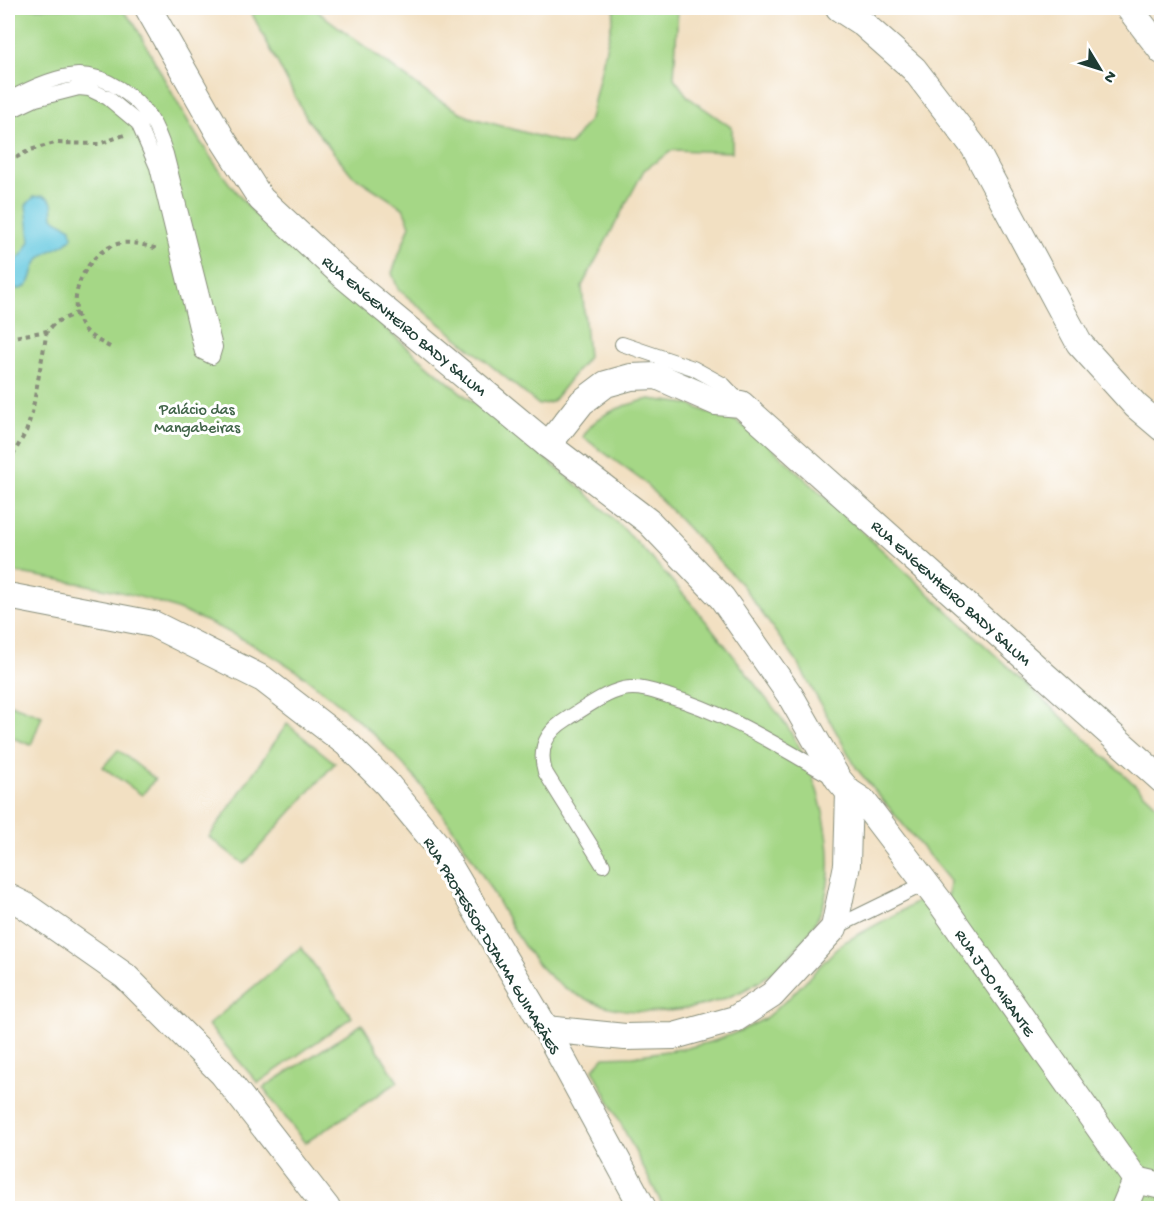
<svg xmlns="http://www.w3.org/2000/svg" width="1169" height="1216" font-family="'Gochi Hand',sans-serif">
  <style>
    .green { fill: #a5d786; stroke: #628a5d; stroke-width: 1.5 }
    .water { fill: #62c8df; stroke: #40828a; stroke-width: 1.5 }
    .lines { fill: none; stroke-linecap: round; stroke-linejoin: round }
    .service-casing { stroke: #888e7b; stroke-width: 16 }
    .minor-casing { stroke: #888e7b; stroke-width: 28 }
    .path { stroke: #888e7b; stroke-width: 4; stroke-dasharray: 4.5 4.5; stroke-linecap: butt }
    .service { stroke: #fff; stroke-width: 14 }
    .minor { stroke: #fff; stroke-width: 26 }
    .labels { text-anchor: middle; stroke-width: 6; stroke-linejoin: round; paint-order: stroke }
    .street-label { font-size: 16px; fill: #1f3d34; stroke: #fff }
    .park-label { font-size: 16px; fill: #406448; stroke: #fff }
  </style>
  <rect width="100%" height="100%" fill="#fff"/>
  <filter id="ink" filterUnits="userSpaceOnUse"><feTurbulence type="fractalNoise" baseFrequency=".0167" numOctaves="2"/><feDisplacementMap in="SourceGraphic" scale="12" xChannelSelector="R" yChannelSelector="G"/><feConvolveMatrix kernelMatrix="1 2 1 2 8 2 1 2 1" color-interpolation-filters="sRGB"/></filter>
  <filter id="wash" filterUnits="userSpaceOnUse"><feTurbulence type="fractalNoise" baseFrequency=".008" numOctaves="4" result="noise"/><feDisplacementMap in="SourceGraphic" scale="24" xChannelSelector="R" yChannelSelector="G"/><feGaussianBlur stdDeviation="1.35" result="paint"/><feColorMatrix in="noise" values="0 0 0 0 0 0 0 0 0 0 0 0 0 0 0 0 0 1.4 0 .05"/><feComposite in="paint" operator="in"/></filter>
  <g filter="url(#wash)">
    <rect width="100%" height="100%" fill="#f2e0c2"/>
    <!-- green -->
    <g class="green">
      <path d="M8,8H120L134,23C171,90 204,161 258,217C284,243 313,266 341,290C385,328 429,367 475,404C506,430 539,452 570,479C640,539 699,609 754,683C767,701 782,716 793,736C818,777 837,846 826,894C822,915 808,936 794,951C767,983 731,1000 690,1008C630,1019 571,1007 532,957C514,934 501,906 486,881C468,850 447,819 425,790C391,747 349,710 305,677C294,668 280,661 268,653C240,637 210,622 179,610C127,589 63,581 8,571Z"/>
      <path d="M249,8H313L430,95L469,117L570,145L590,119L615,8H678L674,78L688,97L732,128V152L673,150L644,170L582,286L588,357L552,402L539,405L398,289L392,273L410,225L403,208L352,175L307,119Z"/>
      <path d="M650,399L688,404L712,414L731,418L757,434L1161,809V1208H664L593,1069L604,1057L633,1056L687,1048L714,1041L740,1031L764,1019L790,997L841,944L921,900L941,902L949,894L950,881L857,769L797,662L742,585L644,482L583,437C594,414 626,404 650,399Z"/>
      <path d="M8,703L42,716L31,745L8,736Z"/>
      <path d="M287,724L335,763L244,864L209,837Z"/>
      <path d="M118,750L155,779L142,795L103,767Z"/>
      <path d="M301,947L352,1017L258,1083L208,1025Z"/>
      <path d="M362,1024L398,1082L305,1143L263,1088Z"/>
    </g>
    <!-- water -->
    <path class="water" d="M43,196C56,200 51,206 53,217L56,220L71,228L72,237C65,249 48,247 37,262C32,269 33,283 25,287C18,291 12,288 8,283V269L24,252L30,241L26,205L34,197Z"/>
  </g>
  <g filter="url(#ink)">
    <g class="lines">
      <defs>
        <g id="service">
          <path d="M8,100C28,89 54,76 78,75C106,74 136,97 151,119C158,130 162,142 166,154L215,347L212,357L202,352L157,167L138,123L108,98L89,89L79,88L36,99L8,112"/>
          <path d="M622,344L693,368L724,385L740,402"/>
          <path d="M603,865L545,772C538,748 546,732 567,719C585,708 603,694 623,689C639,686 653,691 668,696C727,713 778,746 831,776"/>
          <path d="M834,928L926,883"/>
        </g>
        <g id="minor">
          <path d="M148,8L220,135L261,199L343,275L548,445L649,522L722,598L790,695L838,779L849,792L863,801L940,902L1136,1180"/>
          <path d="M839,8L862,23L914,69L974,147L1079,343L1136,406L1162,428"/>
          <path d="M1129,8L1162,51"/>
          <path d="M548,445L582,402L606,384L631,377L657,376L716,402L741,404L1162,780"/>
          <path d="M8,596L153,624L263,679L347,744L387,784L437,845L546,1029L643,1208"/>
          <path d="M8,897L24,905L125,976L222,1073L327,1208"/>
          <path d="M546,1029L625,1037L674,1036L735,1019L772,995L834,928L847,865L849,792"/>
          <path d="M1136,1180L1162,1186"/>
          <path d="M1124,1208L1136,1180"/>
        </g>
      </defs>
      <!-- service casing -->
      <use href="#service" class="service-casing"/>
      <!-- minor casing -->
      <use href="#minor" class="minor-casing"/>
      <!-- path -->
      <g class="path">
        <path d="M8,162L30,150L55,143L99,144L124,135"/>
        <path d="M8,338L47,331"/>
        <path d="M110,347C99,341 87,336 81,325C65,296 87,253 117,244C129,240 147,246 158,249"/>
        <path d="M8,463L26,432L32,413L47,331L56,322L77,313"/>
      </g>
      <!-- service -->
      <use href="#service" class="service"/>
      <!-- minor -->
      <use href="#minor" class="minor"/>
    </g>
  </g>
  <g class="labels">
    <!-- street labels -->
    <g class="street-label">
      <text transform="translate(405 325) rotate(40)" y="6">RUA ENGENHEIRO BADY SALUM</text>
      <text transform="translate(952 592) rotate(42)" y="6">RUA ENGENHEIRO BADY SALUM</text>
      <text transform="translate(493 945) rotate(59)" y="6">RUA PROFESSOR DJALMA GUIMARÃES</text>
      <text transform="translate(996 982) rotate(55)" y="6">RUA J DO MIRANTE</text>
    </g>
    <!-- park labels -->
    <g class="park-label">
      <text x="197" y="414">Palácio das<tspan x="197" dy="18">Mangabeiras</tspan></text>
    </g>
  </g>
  <!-- margin -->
  <rect width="1169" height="1216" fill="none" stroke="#fff" stroke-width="30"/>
  <!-- north arrow -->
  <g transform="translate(1100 69) rotate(128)" stroke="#ffffff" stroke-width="4.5" paint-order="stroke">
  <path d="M0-4.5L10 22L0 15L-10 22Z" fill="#1f3d34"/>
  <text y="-9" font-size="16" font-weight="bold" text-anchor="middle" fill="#1f3d34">N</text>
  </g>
</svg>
